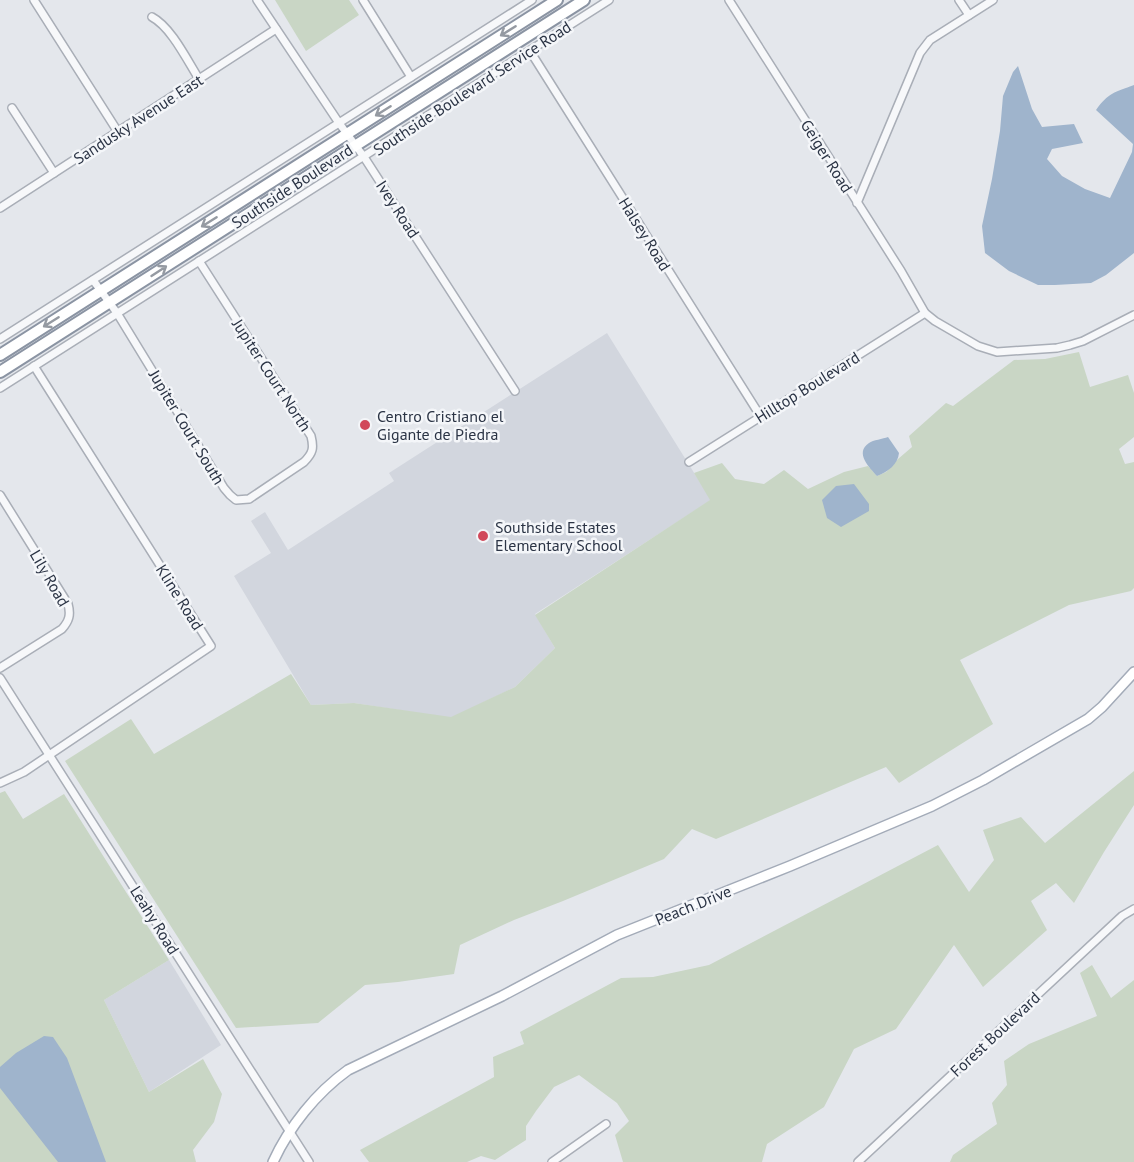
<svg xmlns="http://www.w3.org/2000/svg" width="1134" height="1162" font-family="'PT Sans',sans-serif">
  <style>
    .built { fill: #d2d6de }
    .green { fill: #c9d6c5 }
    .water { fill: #9fb4cc }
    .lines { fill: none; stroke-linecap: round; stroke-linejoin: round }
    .minor-casing { stroke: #a9aeb7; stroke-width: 10 }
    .major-casing { stroke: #a3abb8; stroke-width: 12 }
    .highway-casing { stroke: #8b94a3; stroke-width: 14 }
    .minor { stroke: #f7f8fa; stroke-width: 7 }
    .major { stroke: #fff; stroke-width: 9 }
    .highway { stroke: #fff; stroke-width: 10 }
    .oneway { stroke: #959aa2 }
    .poi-dot { fill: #d1495b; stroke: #f4f6f9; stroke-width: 2 }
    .labels { text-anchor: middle; stroke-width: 5; stroke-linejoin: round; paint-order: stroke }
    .street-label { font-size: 16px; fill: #2b3445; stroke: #f4f6f9 }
    .poi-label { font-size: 16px; fill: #2b3445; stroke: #f4f6f9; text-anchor: start }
  </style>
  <rect width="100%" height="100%" fill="#e4e7ec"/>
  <!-- built -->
  <g class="built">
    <path d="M607,333L711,500L535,614L555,648L515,687L451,718L354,703L311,705L234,576L271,553L251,521L265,512L288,550L394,481L389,473Z"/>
    <path d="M169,960L221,1045L149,1092L104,1000Z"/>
  </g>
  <!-- green -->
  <g class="green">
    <path d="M275,0H349L359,15L306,51Z"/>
    <path d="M1079,352L1090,387L1128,375L1134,393V437L1119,449L1125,464L1134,462V588L1131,591L1069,605L960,660L993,724L899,783L886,767L716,839L692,829L664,859L563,901L514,920L460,945L454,974L398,982L365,985L318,1023L236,1028L65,761L131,719L154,754L291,674L311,705L354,703L451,717L515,687L555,648L535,615L710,500L694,473L722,463L735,479L764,484L784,470L808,489L844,472L868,466L877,476L886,472L898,459L912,447L909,436L946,403L953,406L1014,360L1045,359Z"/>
    <path d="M1134,771V805L1104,852L1074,903L1056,883L1031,901L1047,930L983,987L954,945L896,1029L854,1049L824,1107L767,1144L762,1162H623L615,1135L629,1121L617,1103L579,1075L554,1087L536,1111L526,1126V1140L495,1160L481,1156L467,1162H369L360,1150L494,1077L493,1057L524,1044L520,1032L621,978L653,977L709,965L938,845L969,892L994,860L983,830L1021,817L1045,843Z"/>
    <path d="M5,791L23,819L64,794L169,960L104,1000L149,1092L203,1059L222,1094L214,1122L193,1150L196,1162H0V793Z"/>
    <path d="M1092,965L1111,998L1134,980V1162H950L953,1155L997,1124L992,1103L1007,1085L1004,1061L1029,1044L1097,1016L1080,973Z"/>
  </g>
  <!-- water -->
  <g class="water">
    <path d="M1018,66L1032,109L1042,127L1074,124L1083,143L1052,149L1047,159L1062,176L1085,189L1110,198L1132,152L1133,144L1096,110C1108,93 1115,92 1134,85V253L1106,275L1091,283L1055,285H1038L1009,271L985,253L982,226L992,179L1000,131L1003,96L1013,72Z"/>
    <path d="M888,437L899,453C898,464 888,472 877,476C870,468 854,453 869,443C873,440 883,439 888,437Z"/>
    <path d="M854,484L869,504V511L841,527L827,518L822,500L836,486Z"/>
    <path d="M44,1036L53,1037L67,1058L106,1162H58L0,1088V1067L16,1053Z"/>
  </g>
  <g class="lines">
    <defs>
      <g id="minor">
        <path d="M34,0L118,132"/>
        <path d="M257,0L339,123L364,157L515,391"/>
        <path d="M363,0L411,77"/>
        <path d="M729,0L901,271L925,313L935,321L978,346L997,352L1057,348L1070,345L1083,341L1134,315"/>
        <path d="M959,0L969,15"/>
        <path d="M152,17C171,27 187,60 199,79"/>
        <path d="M530,51L761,417"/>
        <path d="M12,108L54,173"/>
        <path d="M857,203L920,53L930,40L993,0"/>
        <path d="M0,208L276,29"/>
        <path d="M93,280L117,313L224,488L230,495L236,500L249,499L304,462C313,453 314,448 311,436L199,261"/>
        <path d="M0,339L532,0"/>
        <path d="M0,388L609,0"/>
        <path d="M689,462L925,313"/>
        <path d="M0,495L68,604C71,615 69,621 62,629L0,668"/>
        <path d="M0,678L309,1162"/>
        <path d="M0,783L24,772L211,646L34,366"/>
        <path d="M552,1162L606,1124"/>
        <path d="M858,1162L1122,916L1134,909"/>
      </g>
      <path id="major" d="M273,1162C289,1127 316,1093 348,1070L502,996L617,935L790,866L932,806L983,780L1088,719L1102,707L1134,672"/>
      <g id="highway">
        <path d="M0,355L557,0"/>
        <path d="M0,372L584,0"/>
      </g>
    </defs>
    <!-- minor casing -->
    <use href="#minor" class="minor-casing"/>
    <!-- major casing -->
    <use href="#major" class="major-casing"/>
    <!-- highway casing -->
    <use href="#highway" class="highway-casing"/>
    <!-- minor -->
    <use href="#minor" class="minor"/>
    <!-- major -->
    <use href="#major" class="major"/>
    <!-- highway -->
    <use href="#highway" class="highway"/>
  </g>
  <!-- one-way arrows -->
  <defs><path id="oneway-shaft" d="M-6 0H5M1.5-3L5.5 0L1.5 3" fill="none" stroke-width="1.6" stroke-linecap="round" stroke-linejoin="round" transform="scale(1.5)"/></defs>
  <g class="oneway">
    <use href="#oneway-shaft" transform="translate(508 31) rotate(148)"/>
    <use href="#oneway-shaft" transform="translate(383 111) rotate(148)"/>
    <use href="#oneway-shaft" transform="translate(209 222) rotate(148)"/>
    <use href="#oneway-shaft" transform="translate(159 271) rotate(-33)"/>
    <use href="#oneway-shaft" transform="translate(51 322) rotate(148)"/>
  </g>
  <!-- markers -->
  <g class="poi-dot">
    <circle cx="365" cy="425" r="6"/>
    <circle cx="483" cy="536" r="6"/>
  </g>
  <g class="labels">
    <!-- street labels -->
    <g class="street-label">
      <text transform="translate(472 88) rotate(-33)" y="6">Southside Boulevard Service Road</text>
      <text transform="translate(138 119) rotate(-33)" y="6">Sandusky Avenue East</text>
      <text transform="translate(827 156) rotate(58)" y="6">Geiger Road</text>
      <text transform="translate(292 186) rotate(-33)" y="6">Southside Boulevard</text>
      <text transform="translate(398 209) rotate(57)" y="6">Ivey Road</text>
      <text transform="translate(645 234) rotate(58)" y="6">Halsey Road</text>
      <text transform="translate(272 375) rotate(57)" y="6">Jupiter Court North</text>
      <text transform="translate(807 387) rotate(-32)" y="6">Hilltop Boulevard</text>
      <text transform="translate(187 427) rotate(59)" y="6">Jupiter Court South</text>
      <text transform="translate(50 578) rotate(60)" y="6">Lily Road</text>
      <text transform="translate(180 597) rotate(58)" y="6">Kline Road</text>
      <text transform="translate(693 905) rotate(-22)" y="6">Peach Drive</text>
      <text transform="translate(155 920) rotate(58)" y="6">Leahy Road</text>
      <text transform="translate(995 1034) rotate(-43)" y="6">Forest Boulevard</text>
    </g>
    <!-- poi labels -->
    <g class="poi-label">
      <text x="377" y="422">Centro Cristiano el<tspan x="377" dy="18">Gigante de Piedra</tspan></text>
      <text x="495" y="533">Southside Estates<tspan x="495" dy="18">Elementary School</tspan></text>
    </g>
  </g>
</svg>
